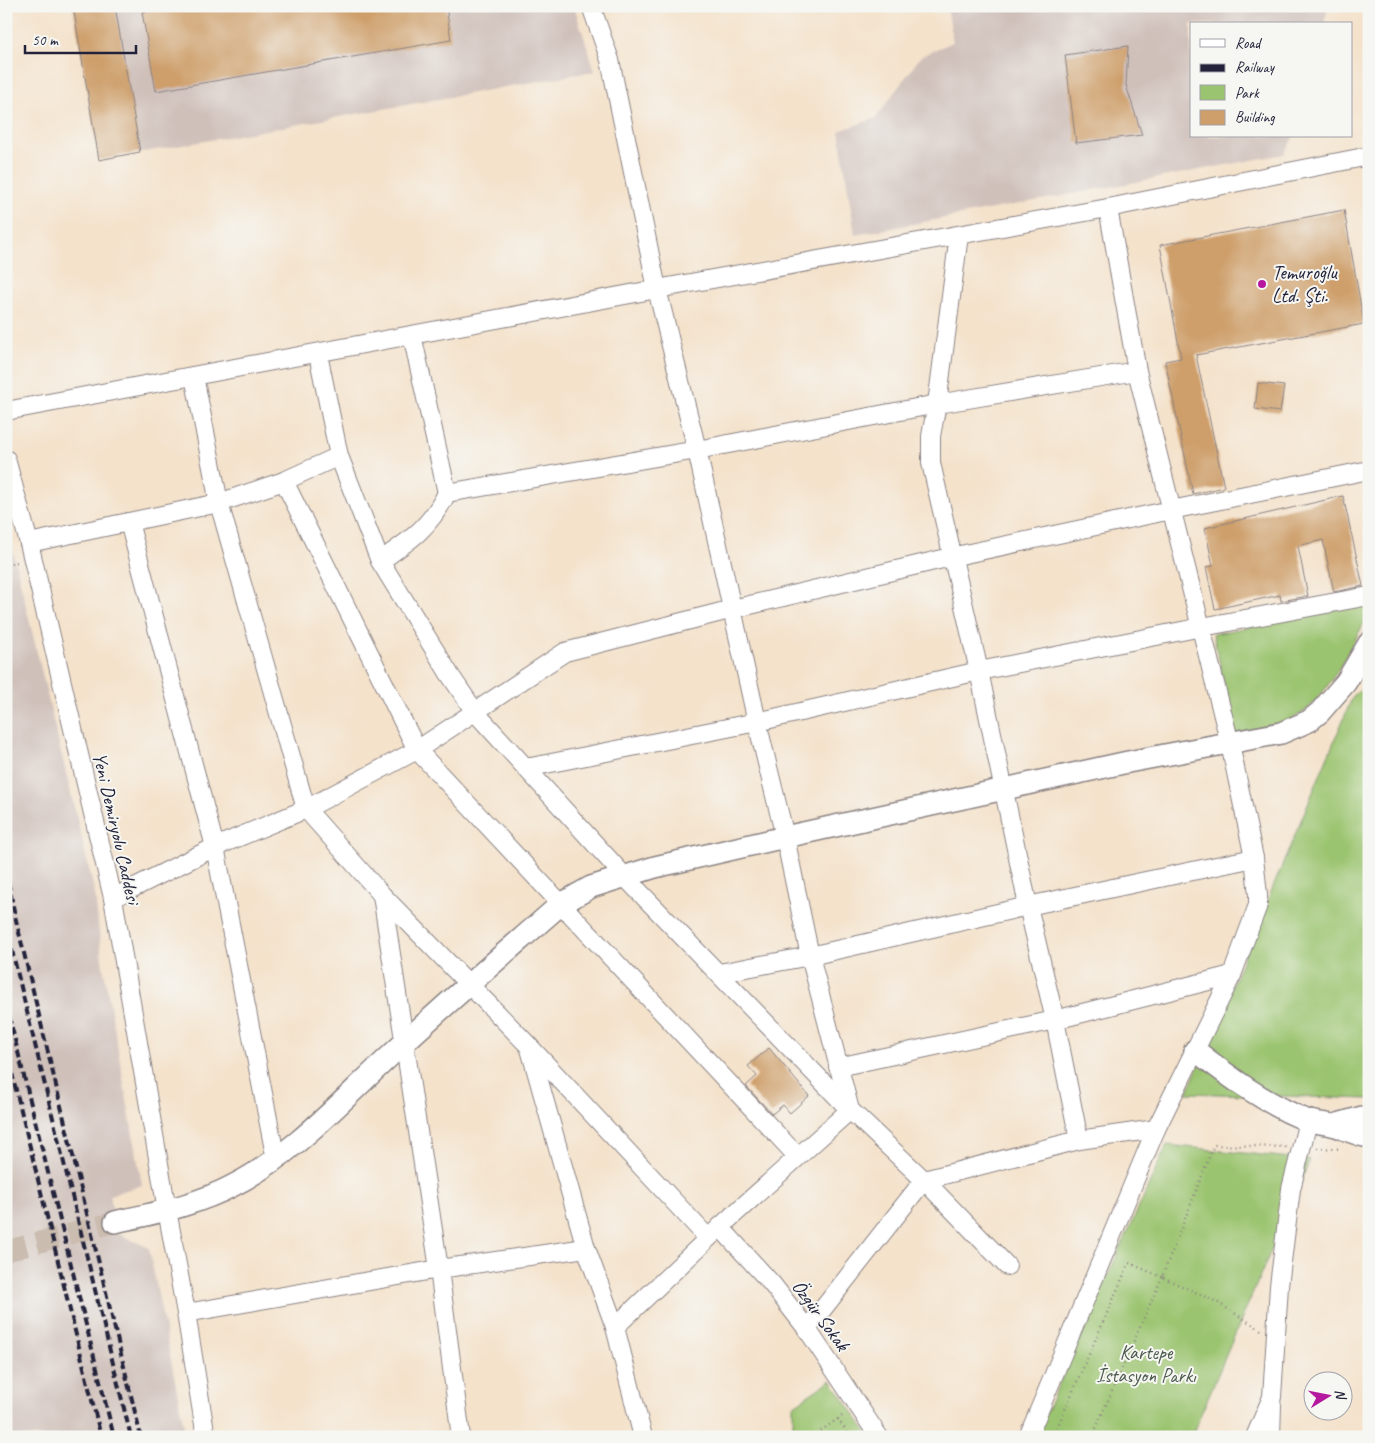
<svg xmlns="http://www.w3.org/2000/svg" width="1375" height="1443" font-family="Caveat,sans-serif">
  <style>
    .industrial { fill: #cfc0ba }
    .green { fill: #9bc470; stroke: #5e7356 }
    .building { fill: #ce9f6a }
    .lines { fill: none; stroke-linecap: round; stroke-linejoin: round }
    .tertiary-tunnel { stroke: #cabcae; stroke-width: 21; stroke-dasharray: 21 11; stroke-linecap: butt }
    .minor-casing { stroke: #8b8283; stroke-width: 20 }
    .tertiary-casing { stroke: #8b8283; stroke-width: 24 }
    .path { stroke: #8b8283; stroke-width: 2.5; stroke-dasharray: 1 4; stroke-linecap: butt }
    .minor { stroke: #fff; stroke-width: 18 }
    .tertiary { stroke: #fff; stroke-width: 21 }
    .rail { stroke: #22223b; stroke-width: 4; stroke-dasharray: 8 4; stroke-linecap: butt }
    .poi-dot { fill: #b5179e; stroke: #f6f6f2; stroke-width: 2 }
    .labels { text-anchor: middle; stroke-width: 4; stroke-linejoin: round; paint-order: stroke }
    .poi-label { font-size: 20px; fill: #22223b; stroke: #f6f6f2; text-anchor: start }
    .street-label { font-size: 20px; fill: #22223b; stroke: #f6f6f2 }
    .park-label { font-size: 20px; fill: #4c5b4e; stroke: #f6f6f2 }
  </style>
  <rect width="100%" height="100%" fill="#f6f6f2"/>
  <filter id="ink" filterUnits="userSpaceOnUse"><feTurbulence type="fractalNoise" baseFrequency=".02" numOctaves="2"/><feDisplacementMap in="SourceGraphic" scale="10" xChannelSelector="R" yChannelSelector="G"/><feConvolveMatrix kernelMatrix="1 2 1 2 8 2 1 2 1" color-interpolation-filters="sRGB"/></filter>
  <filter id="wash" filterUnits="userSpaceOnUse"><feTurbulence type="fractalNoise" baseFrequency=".0096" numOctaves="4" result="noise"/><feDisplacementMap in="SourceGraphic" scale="20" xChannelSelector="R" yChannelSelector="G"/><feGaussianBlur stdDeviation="1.12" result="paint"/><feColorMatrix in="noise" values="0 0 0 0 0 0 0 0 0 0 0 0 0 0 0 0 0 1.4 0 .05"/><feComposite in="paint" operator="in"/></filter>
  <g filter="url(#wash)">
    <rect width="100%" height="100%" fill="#f4e2cb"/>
    <!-- industrial -->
    <g class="industrial">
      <path d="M73,6H574L595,71L99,160Z"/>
      <path d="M947,6H1328L1324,24H1191V136H1294L1284,154L855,235L839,131L876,118L921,56L953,42Z"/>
      <path d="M6,523L95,894L102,960L142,1185L110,1195L117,1233L149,1248L186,1437H6Z"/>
    </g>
    <!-- green -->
    <g class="green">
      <path d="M1369,603V614C1353,642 1328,696 1302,713C1284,726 1258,730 1236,735L1213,634Z"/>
      <path d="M1364,687H1369V1099L1187,1093L1353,696Z"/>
      <path d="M1167,1145L1310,1160L1191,1437H1035Z"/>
      <path d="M831,1380L870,1437H793V1406Z"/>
    </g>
    <g id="blocks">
      <!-- building -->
      <g class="building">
        <path d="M73,6H115L140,152L99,160Z"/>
        <path d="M175,6H446L451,40L156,91L142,12Z"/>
        <path d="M1128,46L1126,85L1142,135L1076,143L1065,55Z"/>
        <path d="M1344,210L1364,324L1196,355L1224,487L1193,494L1165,361L1181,358L1160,245Z"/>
        <path d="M1258,383L1284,386L1280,412L1255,409Z"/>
        <path d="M1343,496L1363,586L1334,592L1323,540L1298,546L1308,596L1281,601L1280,595L1215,609L1206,567L1213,566L1205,528Z"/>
        <path d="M769,1048L809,1096L790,1113L783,1105L772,1114L746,1086L757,1076L748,1066Z"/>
      </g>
    </g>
  </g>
  <g filter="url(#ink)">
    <use href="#blocks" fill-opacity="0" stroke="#8b8283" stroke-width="1"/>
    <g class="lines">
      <!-- tertiary-tunnel -->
      <path class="tertiary-tunnel" d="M6,1251L115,1222"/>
      <defs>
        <g id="minor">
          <path d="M591,6L610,60L657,289L697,450L757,722L785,837L810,956L850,1110L720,1227L615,1327"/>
          <path d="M959,235L937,404L931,436V463L979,671L1028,906L1055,1020L1079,1140"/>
          <path d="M412,335L447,493"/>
          <path d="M318,354L339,456"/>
          <path d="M194,376L219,503L306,809L382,895L529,1046L708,1238"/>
          <path d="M6,411L657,289L1108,208L1369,156"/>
          <path d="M6,459L29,543L113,898L167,1210L186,1313L206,1437"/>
          <path d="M284,481L417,750L797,1156"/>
          <path d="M129,522L215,847L276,1160"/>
          <path d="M29,543L219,503L284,481L339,456L380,561L450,675L475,712L625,877L850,1110L924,1180L1007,1266"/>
          <path d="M380,561C411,540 430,527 447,493L697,450L937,404L1137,371"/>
          <path d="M526,768L757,722L979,671L1202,627L1369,596"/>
          <path d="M382,895L439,1269L461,1437"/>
          <path d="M113,898L215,847L306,809L417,750L565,652L733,609L951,557L1171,510L1369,470"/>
          <path d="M719,973L810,956L1028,906L1254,858"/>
          <path d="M530,1049L586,1248L615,1327L643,1437"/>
          <path d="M838,1067L1055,1020L1232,975"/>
          <path d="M720,1227L772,1284L807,1329L879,1437"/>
          <path d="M186,1313L439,1269L586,1248"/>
          <path d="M807,1329L924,1180L1079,1140L1156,1129L1232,975L1258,905V895L1254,858L1230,744L1137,371L1108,208"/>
          <path d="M1028,1437L1156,1129"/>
          <path d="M1255,1437L1272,1397L1279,1286L1291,1189L1308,1121"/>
          <path d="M1271,1437L1272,1405"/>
        </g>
        <g id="tertiary">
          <path d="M1195,1050C1229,1077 1265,1103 1306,1120C1315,1123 1326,1123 1336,1126C1347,1130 1357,1135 1369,1137"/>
          <path d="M1334,1125L1362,1117H1369"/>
          <path d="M115,1222C155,1213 197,1205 234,1185C294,1154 341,1101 391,1055C446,1003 504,954 561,904L591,887L655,867L785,837L1128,762L1281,733L1309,721L1320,712L1346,682L1369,643"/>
        </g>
      </defs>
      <!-- minor casing -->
      <use href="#minor" class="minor-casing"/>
      <!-- tertiary casing -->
      <use href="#tertiary" class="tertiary-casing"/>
      <!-- path -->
      <g class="path">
        <path d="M6,564L17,562"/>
        <path d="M1317,1148L1342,1149"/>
        <path d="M1261,1330L1217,1302L1162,1277L1214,1145L1287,1147"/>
        <path d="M838,1419L850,1437"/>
        <path d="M819,1437L816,1434L845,1414"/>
        <path d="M1053,1437L1129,1263L1162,1277L1092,1437"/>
      </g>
      <!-- minor -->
      <use href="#minor" class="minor"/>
      <!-- tertiary -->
      <use href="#tertiary" class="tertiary"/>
      <!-- rail -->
      <g class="rail">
        <path d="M6,870L15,916L141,1437"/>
        <path d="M6,926L131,1437"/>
        <path d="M6,1004L114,1437"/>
        <path d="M6,1049L101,1437"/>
      </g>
    </g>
  </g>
  <!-- markers -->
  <circle class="poi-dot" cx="1262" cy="284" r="5"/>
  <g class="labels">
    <!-- poi labels -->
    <g class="poi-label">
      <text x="1272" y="279">Temuroğlu<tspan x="1272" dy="23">Ltd. Şti.</tspan></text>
    </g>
    <!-- street labels -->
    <g class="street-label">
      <text transform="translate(117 828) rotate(77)" y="7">Yeni Demiryolu Caddesi</text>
      <text transform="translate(821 1315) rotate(54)" y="7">Özgür Sokak</text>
    </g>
    <!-- park labels -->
    <g class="park-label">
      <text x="1146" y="1359">Kartepe<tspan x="1146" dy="23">İstasyon Parkı</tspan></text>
    </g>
  </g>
  <!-- margin -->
  <rect width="1375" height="1443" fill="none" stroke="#f6f6f2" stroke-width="25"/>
  <!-- legend -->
  <rect x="1190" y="22" width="162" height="115" fill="#f6f6f2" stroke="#a1a1a9"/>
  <rect x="1200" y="39" width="25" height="8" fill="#ffffff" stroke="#a1a1a9"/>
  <text x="1235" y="48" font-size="15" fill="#22223b">Road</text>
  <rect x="1200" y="64" width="25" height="8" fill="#22223b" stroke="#a1a1a9"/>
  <text x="1235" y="72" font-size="15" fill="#22223b">Railway</text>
  <rect x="1200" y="85" width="25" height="15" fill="#9bc470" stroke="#a1a1a9"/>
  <text x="1235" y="98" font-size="15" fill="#22223b">Park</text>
  <rect x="1200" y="110" width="25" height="15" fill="#ce9f6a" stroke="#a1a1a9"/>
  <text x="1235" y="122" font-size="15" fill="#22223b">Building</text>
  <!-- north arrow -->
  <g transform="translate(1328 1396) rotate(80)"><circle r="24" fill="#f6f6f2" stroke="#a1a1a9"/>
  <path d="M0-4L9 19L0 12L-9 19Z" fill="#b5179e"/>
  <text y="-8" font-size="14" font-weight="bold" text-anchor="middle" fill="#22223b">N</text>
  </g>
  <!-- scale -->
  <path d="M25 45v8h111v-8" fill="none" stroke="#22223b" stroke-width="2.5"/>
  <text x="32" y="45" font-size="15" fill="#22223b" stroke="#f6f6f2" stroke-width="4" paint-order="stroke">50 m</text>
</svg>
